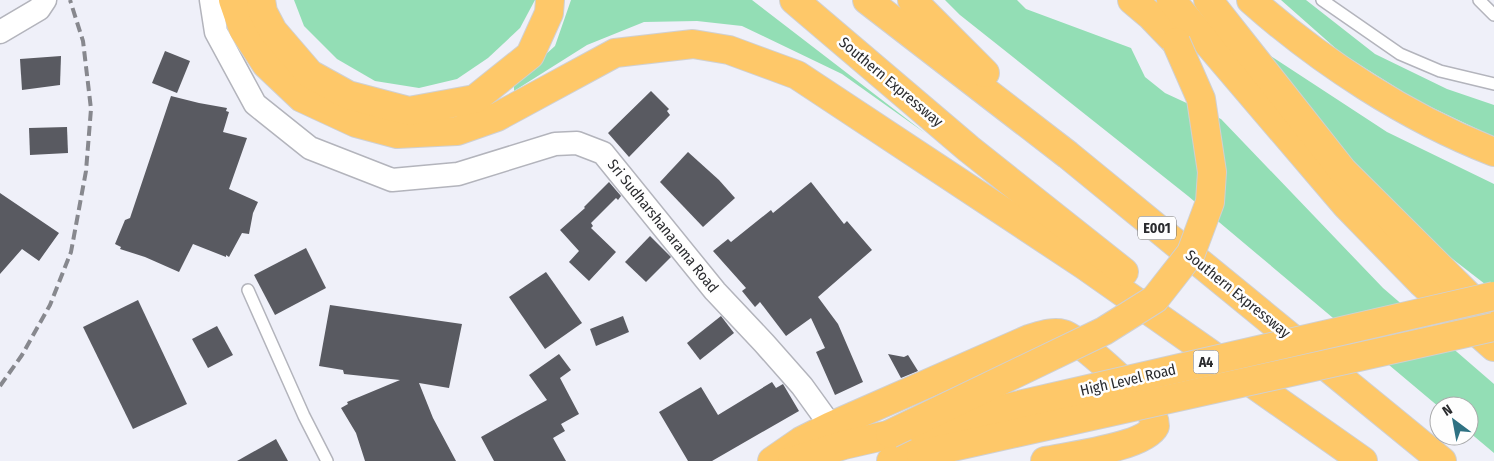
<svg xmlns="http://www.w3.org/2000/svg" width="1494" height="461" font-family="'Fira Sans Condensed',sans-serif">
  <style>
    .green { fill: #93deb5 }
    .building { fill: #595a61 }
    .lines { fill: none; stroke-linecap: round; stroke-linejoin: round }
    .lane-casing { stroke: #b3b4bc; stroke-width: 14 }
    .street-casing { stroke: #b3b4bc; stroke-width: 25 }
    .highway-casing { stroke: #d0d0d1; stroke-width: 30 }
    .lane { stroke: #fff; stroke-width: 11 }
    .street { stroke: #fff; stroke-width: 22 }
    .highway { stroke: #fec869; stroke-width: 28 }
    .rail { stroke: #87888e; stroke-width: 4; stroke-dasharray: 10 5; stroke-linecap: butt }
    .highway-bridge-casing { stroke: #d0d0d1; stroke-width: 30; stroke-linecap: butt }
    .highway-bridge { stroke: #fec869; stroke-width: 28 }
    .labels { text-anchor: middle; stroke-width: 5; stroke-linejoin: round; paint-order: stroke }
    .shield { fill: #fefefe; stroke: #6a6a6c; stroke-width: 1 }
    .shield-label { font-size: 14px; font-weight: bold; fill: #2a2b2e }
    .street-label { font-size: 15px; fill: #2a2b2e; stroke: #fefefe }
  </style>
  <rect width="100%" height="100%" fill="#eff0f9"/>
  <!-- green -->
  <g class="green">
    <path d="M294,0H535L520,28L488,58L457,79L419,88L375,81L337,59L304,26Z"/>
    <path d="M571,0H752L925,133L842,74L742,26L697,21L644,22L587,45L514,91V83L555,46Z"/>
    <path d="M945,0H1017L1026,9L1131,48L1145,77L1165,93L1221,119L1383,288L1494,384V453L1469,432V406L1439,407L1188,196L960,15Z"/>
    <path d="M1281,0H1306L1375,54L1447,89L1494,105V137L1416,100L1341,53Z"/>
    <path d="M1231,30L1387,132L1494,184V291L1428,240L1305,124Z"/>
  </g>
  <!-- building -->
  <g class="building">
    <path d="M165,51L190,61L177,93L152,83Z"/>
    <path d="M61,56L60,85L22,90L20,59Z"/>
    <path d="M651,91L669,109L667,111L670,115L629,157L608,133Z"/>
    <path d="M171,96L199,103L227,108L226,111L229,112L223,132L247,138L229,189L258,202L253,213L249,234L242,233L229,257L226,255V257L193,244L179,272L145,257L120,249L121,247L115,244L125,220L130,218Z"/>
    <path d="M67,127L68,153L30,155L29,128Z"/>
    <path d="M688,152L719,180L735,198L703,227L660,182Z"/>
    <path d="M609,182L621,196L618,200L616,198L591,223L593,226L591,228L616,252L589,281L569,262L579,251L560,230L585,208L584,207Z"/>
    <path d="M811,182L844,224L847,221L872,250L818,297L838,324L863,382L835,395L816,352L825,348L811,318L786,336L760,302L755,307L742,291L746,288L713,251L728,239L731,242L771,210L773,213Z"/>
    <path d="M0,193L59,233L39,261L22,249L0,274Z"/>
    <path d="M650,236L671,257L646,282L625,262Z"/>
    <path d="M306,248L326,288L275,315L254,275Z"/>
    <path d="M546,272L582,323L545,349L509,297Z"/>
    <path d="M138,300L187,404L133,429L83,327Z"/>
    <path d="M330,305L462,324L449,388L419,383L433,418L456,461H365L356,433L341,408L348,404L347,402L400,380L344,374L343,370L319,366Z"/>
    <path d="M623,316L629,332L596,346L590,329Z"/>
    <path d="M721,316L734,333L700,360L687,343Z"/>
    <path d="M217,326L233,355L208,368L192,339Z"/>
    <path d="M559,354L571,370L560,378L579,414L561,424L565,431L553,438L566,461H494L481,437L547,400L529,375Z"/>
    <path d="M888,354L904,357L908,355L918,371L901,378Z"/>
    <path d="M772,382L776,388L783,384L799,411L712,461H688L659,412L701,387L718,415Z"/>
    <path d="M276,439L288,461H237Z"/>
  </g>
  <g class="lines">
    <defs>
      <g id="lane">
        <path d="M1322,0L1400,54L1440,71L1494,84"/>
        <path d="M1479,0L1494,15"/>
        <path d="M248,290L304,416L327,461"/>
      </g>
      <g id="street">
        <path d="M211,0L216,32L255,104L310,148L392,180L458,174L555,144L577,143L603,153L715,291L764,343L802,386L841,440"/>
        <path d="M0,32L39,9L45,0"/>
      </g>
      <g id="highway">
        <path d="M233,0L243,29L266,64L302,98L356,123L397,134L457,131L497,117L615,53L693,44L729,50L797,75L1084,265L1363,461"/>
        <path d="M261,0L263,12L273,31L310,74L348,95L409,111L475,99L530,55L549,13L550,0"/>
        <path d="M794,0L969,149L1124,272"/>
        <path d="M867,0L1068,155L1442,461"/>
        <path d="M912,0L985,73"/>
        <path d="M1132,0L1151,16L1176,42"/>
        <path d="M1171,0L1346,205L1422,283L1494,347"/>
        <path d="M1208,0L1343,171L1494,321"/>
        <path d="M1251,0C1321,62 1407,118 1494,152"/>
        <path d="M772,461L801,441L831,426L1029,339C1040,336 1052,331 1063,334C1079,338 1138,394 1148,408C1152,414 1155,419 1155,426C1145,447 1069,456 1045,461"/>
        <path d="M792,461L844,445L914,429"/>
        <path d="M891,461L921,454"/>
      </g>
    </defs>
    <!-- lane casing -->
    <use href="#lane" class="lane-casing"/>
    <!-- street casing -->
    <use href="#street" class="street-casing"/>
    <!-- highway casing -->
    <use href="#highway" class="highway-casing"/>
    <!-- lane -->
    <use href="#lane" class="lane"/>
    <!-- street -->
    <use href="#street" class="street"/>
    <!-- highway -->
    <use href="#highway" class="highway"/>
    <!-- rail -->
    <path class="rail" d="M0,386L22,355L50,305L71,252L86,171L91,109L83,41L70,0"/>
    <defs>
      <g id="highway-bridge">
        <path d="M919,428L1494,296"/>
        <path d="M890,434L1104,331L1155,299L1191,253L1210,202L1212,172L1201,99L1176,42"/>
        <path d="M921,454L1494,327"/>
      </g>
    </defs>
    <!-- highway-bridge casing -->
    <use href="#highway-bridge" class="highway-bridge-casing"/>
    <!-- highway-bridge -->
    <use href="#highway-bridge" class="highway-bridge"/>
  </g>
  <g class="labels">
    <!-- shield labels -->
    <g class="shield">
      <rect x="1138" y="216.5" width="38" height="23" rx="4"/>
      <rect x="1193.5" y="350.5" width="25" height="23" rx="4"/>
    </g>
    <g class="shield-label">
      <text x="1157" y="233">E001</text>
      <text x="1206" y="367">A4</text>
    </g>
    <!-- street labels -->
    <g class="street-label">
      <text transform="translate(891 82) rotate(40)" y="5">Southern Expressway</text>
      <text transform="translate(663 226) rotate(51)" y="5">Sri Sudharshanarama Road</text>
      <text transform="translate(1238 294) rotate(39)" y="5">Southern Expressway</text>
      <text transform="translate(1128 380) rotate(-13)" y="5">High Level Road</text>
    </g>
  </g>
  <!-- north arrow -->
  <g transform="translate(1454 421) rotate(328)"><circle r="24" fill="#fefefe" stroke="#a9aaab"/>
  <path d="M0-4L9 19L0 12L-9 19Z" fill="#2f7283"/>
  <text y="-8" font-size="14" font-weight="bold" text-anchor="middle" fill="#2a2b2e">N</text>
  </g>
</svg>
